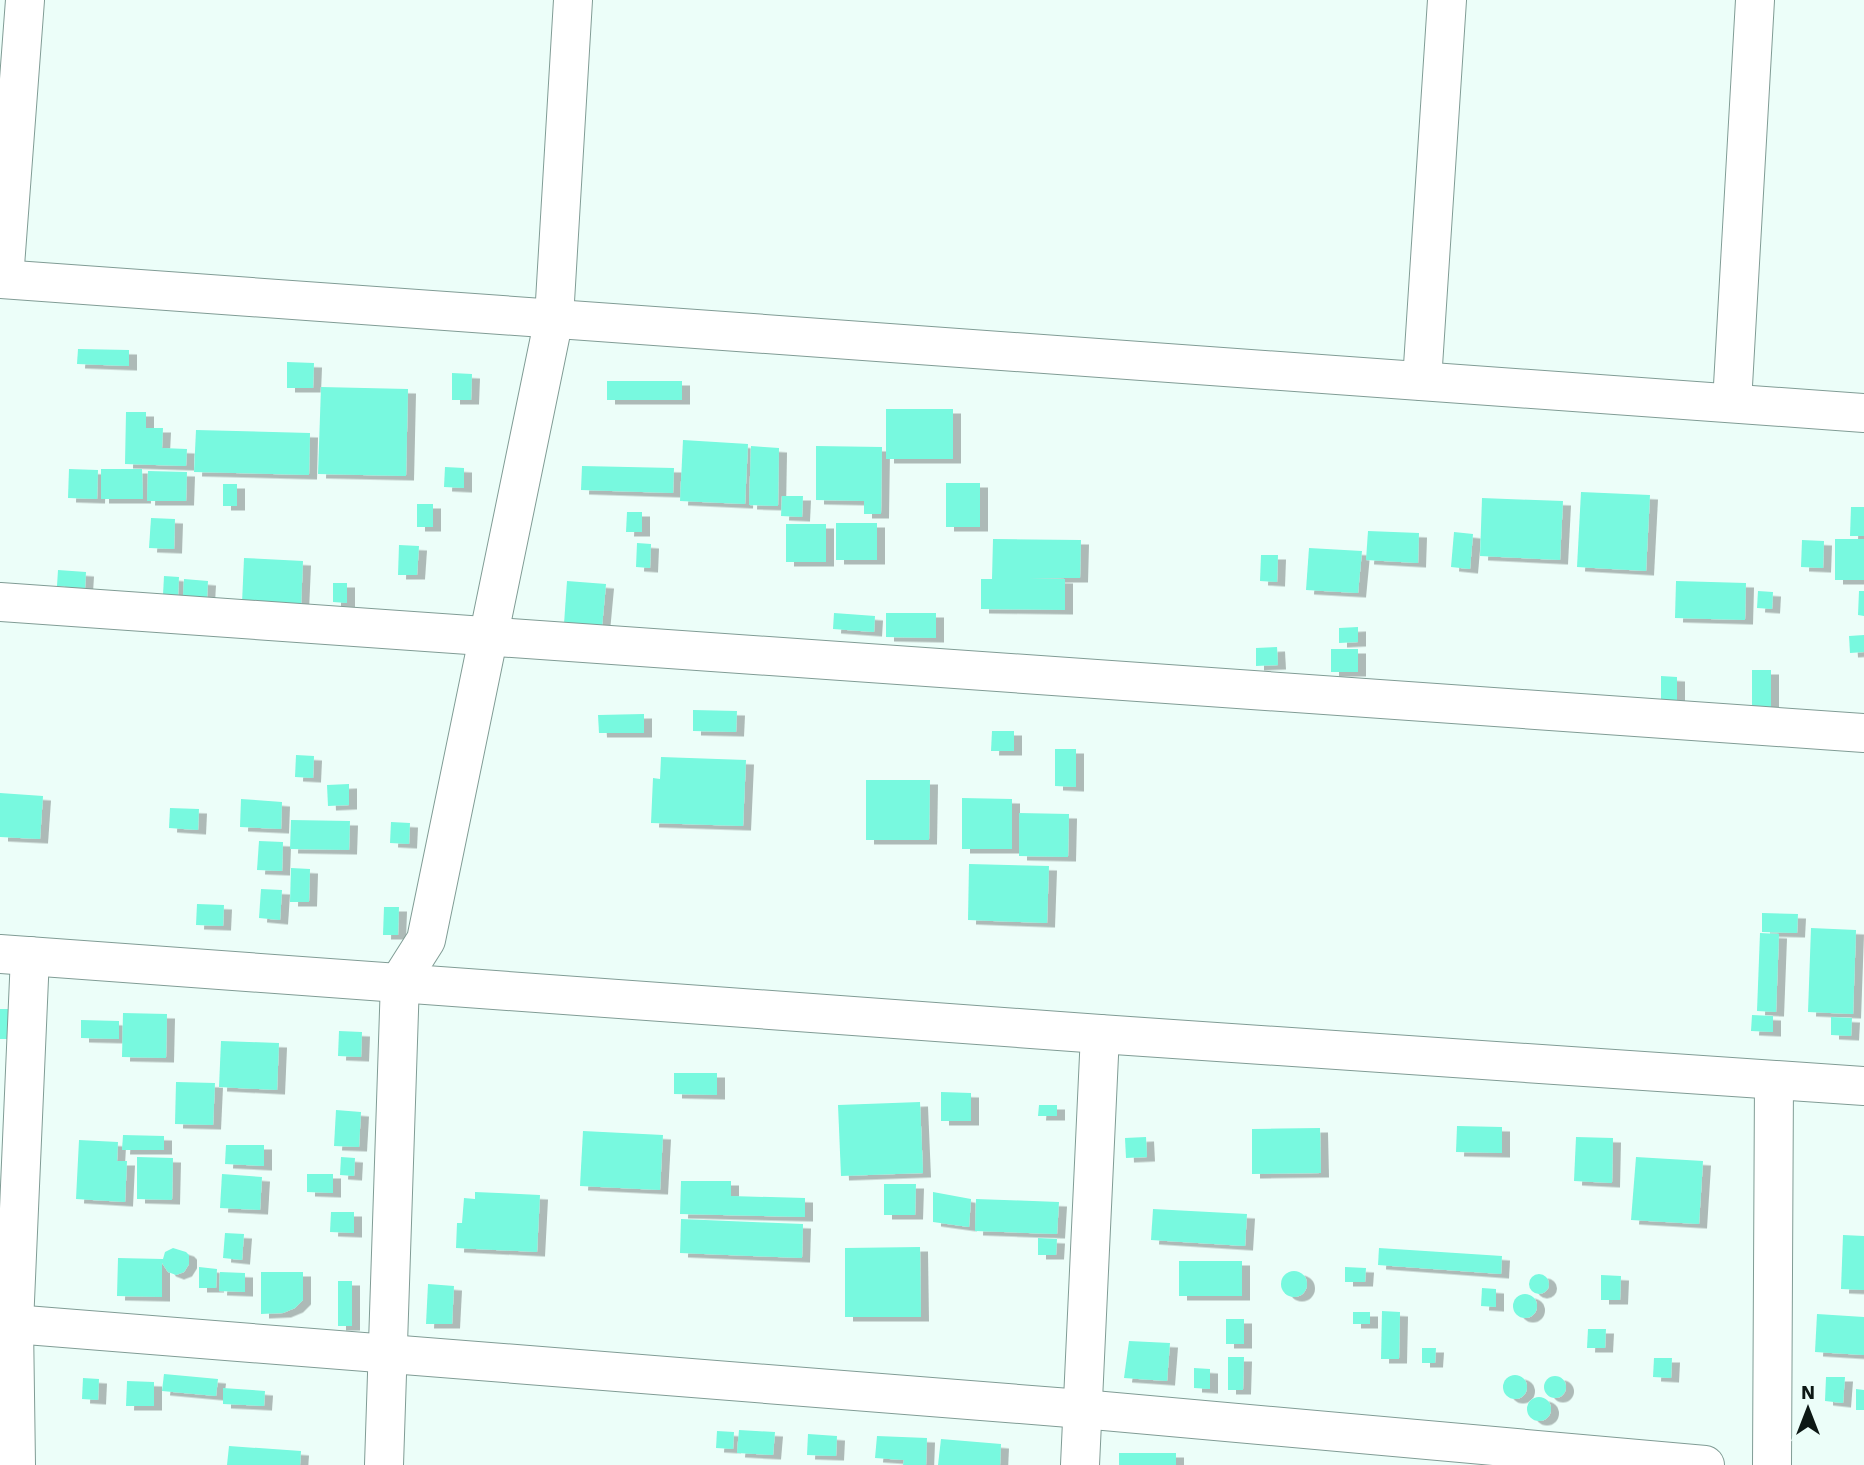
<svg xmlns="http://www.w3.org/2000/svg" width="1864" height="1465" font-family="'Work Sans',sans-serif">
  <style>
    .building { fill: #78f9df; filter: url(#shadow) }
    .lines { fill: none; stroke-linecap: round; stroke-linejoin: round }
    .street-casing { stroke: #809c95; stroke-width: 40 }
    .street { stroke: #fff; stroke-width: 38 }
  </style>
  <defs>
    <filter id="shadow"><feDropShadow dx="8" dy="4.5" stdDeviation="0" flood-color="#0004"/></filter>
  </defs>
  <rect width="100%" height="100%" fill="#ecfef9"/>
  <!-- building -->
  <g class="building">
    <path d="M78,349L129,350V366L77,364Z"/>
    <path d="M287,362L314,363L313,388H287Z"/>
    <path d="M452,373L472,374L471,400H452Z"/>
    <rect x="607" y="381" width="75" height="19"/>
    <path d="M321,387L408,389L406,476L318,474Z"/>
    <rect x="886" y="409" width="67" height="50"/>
    <path d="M126,412H146V428H163L162,448L187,449L186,466L125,464Z"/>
    <path d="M196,430L310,433L309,475L194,472Z"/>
    <path d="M683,440L748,444L745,504L680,501Z"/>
    <path d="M751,446L779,448L778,506L749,505Z"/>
    <path d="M816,446L882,447L881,514H864V501L816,500Z"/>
    <path d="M582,466L674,468L673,493L581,490Z"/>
    <path d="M445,467L464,468V488L444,487Z"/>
    <path d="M69,469L98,470L97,499L68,498Z"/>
    <path d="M101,469H142L143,499H101Z"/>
    <path d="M148,471L187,472L186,501H147Z"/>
    <rect x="946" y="483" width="34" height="44"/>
    <rect x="223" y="484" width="14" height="22"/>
    <path d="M1581,492L1650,495L1646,571L1577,567Z"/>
    <path d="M782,496H803L802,517L781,516Z"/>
    <path d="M1482,498L1563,501L1560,560L1480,556Z"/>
    <rect x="417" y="504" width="16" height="23"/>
    <path d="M1851,507H1864V536H1850Z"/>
    <path d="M627,512H642V532H626Z"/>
    <path d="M151,518L175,519L174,549L149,548Z"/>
    <rect x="836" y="523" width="41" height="37"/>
    <rect x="786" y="524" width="40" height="38"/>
    <path d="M1368,531L1419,533L1418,563L1366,560Z"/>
    <path d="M1454,532L1473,534L1470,569L1451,567Z"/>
    <path d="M993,539L1081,540L1080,578H1029L1065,579V610L981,609V579H992Z"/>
    <rect x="1835" y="539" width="29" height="41"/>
    <path d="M1802,540L1824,541L1823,568L1801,567Z"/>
    <path d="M637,543L651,544L650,568L636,567Z"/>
    <path d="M399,545L419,546L417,575H398Z"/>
    <path d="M1309,548L1362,551L1358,593L1306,590Z"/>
    <path d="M1261,555H1278L1277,582L1260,581Z"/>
    <path d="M244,558L303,561L301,606L242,603Z"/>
    <path d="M58,570L86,572L85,588L57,586Z"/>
    <path d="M164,576L179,577L178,596L163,595Z"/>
    <path d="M184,579L208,581L207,598L183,596Z"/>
    <path d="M567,581L606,584L602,627L564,624Z"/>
    <path d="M1676,581L1746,583L1745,620L1675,618Z"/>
    <path d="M333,583H347V603L333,602Z"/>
    <path d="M1758,591L1773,592L1772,609L1757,608Z"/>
    <path d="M1859,591H1864V616L1858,615Z"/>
    <path d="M834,613L875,616L874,632L833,629Z"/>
    <path d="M886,613H936V638L886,637Z"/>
    <path d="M1358,627V642L1339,643V628Z"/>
    <path d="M1864,635V652L1850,653L1849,636Z"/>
    <path d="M1277,647L1278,665L1256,666V648Z"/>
    <rect x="1331" y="649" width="27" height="23"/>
    <rect x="1752" y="670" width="19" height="39"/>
    <path d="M1661,676L1677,677V702L1661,701Z"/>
    <path d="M693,710L737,711L736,732L693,731Z"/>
    <path d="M644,714V733H599L598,715Z"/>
    <path d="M992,731H1014V751H991Z"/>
    <path d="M1055,749H1076V787L1055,786Z"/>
    <path d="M296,755L314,756L313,778L295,777Z"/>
    <path d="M661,757L746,760L743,826L651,823L653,778L660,779Z"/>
    <path d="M866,780H930L929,840H866Z"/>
    <path d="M349,784V805L328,806L327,785Z"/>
    <path d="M0,793L43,796L40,839L0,837Z"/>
    <path d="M962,798L1012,799V849H962Z"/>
    <path d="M241,799L282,802L281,829L240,827Z"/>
    <path d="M170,808L199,809L198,830L169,828Z"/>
    <path d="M1019,813L1069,814L1068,857L1019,856Z"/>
    <path d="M291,820L350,821L349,850L290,849Z"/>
    <path d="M391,822L410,823L409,844L390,843Z"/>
    <path d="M259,841L283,842L282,871L257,870Z"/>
    <path d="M969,864L1049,866L1047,923L968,920Z"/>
    <path d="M291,868L310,869L309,902H290Z"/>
    <path d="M261,889L282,890L280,920L259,918Z"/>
    <path d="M197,904L224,905L223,926L196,925Z"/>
    <path d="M384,907H399L398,935H383Z"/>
    <path d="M1762,913L1798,914L1797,933L1762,932Z"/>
    <path d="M1811,928L1856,930L1853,1014L1808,1012Z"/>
    <path d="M1760,933L1779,934L1776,1012L1757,1011Z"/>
    <path d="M0,1009H11L9,1039H0Z"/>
    <path d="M123,1013L167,1014L166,1058L122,1057Z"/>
    <path d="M1752,1015L1773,1016V1032L1751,1031Z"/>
    <path d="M1831,1017L1852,1018L1851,1036L1831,1035Z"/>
    <path d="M81,1020L119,1021V1039L81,1038Z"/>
    <path d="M339,1031L362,1032L361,1057L338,1056Z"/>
    <path d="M221,1041L279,1043L277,1090L219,1087Z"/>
    <path d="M674,1073H717V1095L674,1094Z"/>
    <path d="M176,1082L215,1083L213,1125L175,1124Z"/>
    <path d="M941,1092L971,1093V1121H941Z"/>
    <path d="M920,1102L923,1173L841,1176L838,1105Z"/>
    <path d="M1039,1105H1057V1116H1038Z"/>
    <path d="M336,1110L361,1112L359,1147L334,1146Z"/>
    <path d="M1457,1126L1502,1127V1153L1456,1152Z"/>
    <path d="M1320,1128L1321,1173L1252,1174V1129Z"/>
    <path d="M583,1131L663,1135L660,1190L580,1186Z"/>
    <path d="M123,1135L164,1136V1150H122Z"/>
    <path d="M1146,1137L1147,1157L1126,1158L1125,1138Z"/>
    <path d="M1576,1137L1613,1138L1612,1183L1574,1181Z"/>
    <path d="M79,1140L118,1142L117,1161H127L125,1202L76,1199Z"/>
    <path d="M226,1145H264V1166L225,1164Z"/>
    <path d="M137,1157L173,1158L172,1200L137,1199Z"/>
    <path d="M341,1157L355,1158L354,1176L340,1175Z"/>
    <path d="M1636,1157L1703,1161L1699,1224L1631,1220Z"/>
    <path d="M222,1174L262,1177L260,1210L220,1208Z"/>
    <path d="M307,1174H333V1193L307,1192Z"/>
    <path d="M681,1181H731V1196L805,1198V1217L680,1214Z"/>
    <path d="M884,1184H916L915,1215H884Z"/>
    <path d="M475,1192L540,1195L537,1252L456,1248L457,1223H462L464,1198L475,1199Z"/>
    <path d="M933,1192L971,1199L969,1227L933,1222Z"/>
    <path d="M976,1199L1059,1202L1057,1234L975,1231Z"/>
    <path d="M1153,1209L1247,1214L1245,1246L1151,1240Z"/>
    <path d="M331,1212H354V1233L330,1232Z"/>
    <path d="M681,1219L803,1224L802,1258L680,1253Z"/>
    <path d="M225,1233L244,1234L242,1260L223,1258Z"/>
    <path d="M1843,1235L1864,1236V1290L1841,1289Z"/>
    <path d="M1038,1238L1057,1239L1056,1255H1038Z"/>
    <path d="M920,1247L921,1317H845V1248Z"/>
    <path d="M173,1248L186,1252L189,1255V1264L184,1272L176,1275L168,1272L162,1263V1297L117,1296L118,1258L163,1259L165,1252Z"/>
    <path d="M1379,1248L1502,1256L1501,1274L1378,1265Z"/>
    <rect x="1179" y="1261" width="63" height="35"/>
    <path d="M199,1267L217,1269L216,1288H199Z"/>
    <path d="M1345,1267L1366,1268L1365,1282H1345Z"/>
    <circle cx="1294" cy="1284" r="13"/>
    <path d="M220,1272L245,1273V1292L219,1291Z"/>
    <path d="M261,1272H303V1300L295,1308L283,1313L261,1314Z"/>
    <circle cx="1539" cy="1284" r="10"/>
    <path d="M1601,1275L1621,1276L1620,1300H1601Z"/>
    <rect x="338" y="1281" width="14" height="45"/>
    <path d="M428,1284L454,1286L452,1324H426Z"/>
    <path d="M1482,1288L1496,1289V1307L1481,1306Z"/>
    <circle cx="1525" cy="1306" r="12"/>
    <path d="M1382,1311L1400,1312L1399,1359H1381Z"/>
    <rect x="1353" y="1312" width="17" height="12"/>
    <path d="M1817,1314L1864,1317V1355L1815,1352Z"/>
    <rect x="1226" y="1319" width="18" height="25"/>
    <path d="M1588,1329H1606L1605,1348H1587Z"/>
    <path d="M1129,1341L1170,1343L1167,1381L1124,1378Z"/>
    <path d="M1422,1348H1436L1435,1363H1422Z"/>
    <path d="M1228,1357H1244L1243,1390H1228Z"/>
    <path d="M1654,1358H1672L1671,1378L1653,1377Z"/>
    <path d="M1194,1368L1210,1369V1389L1194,1388Z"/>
    <path d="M164,1374L218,1379L216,1396L162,1391Z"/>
    <circle cx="1515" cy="1387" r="12"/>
    <circle cx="1555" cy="1387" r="11"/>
    <path d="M1826,1377H1845L1843,1403L1825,1401Z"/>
    <path d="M83,1378L99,1379L98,1400L82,1399Z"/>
    <path d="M127,1381L154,1382V1406H126Z"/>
    <path d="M223,1388L265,1391L264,1406L223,1404Z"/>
    <path d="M1856,1389L1864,1390V1410H1856Z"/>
    <circle cx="1539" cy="1409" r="12"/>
    <path d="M739,1430L775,1432L773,1455L737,1453Z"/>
    <path d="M717,1431L734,1432L733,1449L716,1448Z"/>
    <path d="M808,1434L837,1436L836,1456L807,1455Z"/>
    <path d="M877,1436L927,1438L926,1465H903L904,1460L875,1458Z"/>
    <path d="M941,1439L1001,1444L1000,1465H938Z"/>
    <path d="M229,1446L301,1451L300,1465H227Z"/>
    <rect x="1119" y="1453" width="57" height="12"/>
  </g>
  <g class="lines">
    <defs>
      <g id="street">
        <path d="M0,279L1864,413"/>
        <path d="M4,279L25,0"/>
        <path d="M1422,381L1447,0"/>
        <path d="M1732,403L1755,0"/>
        <path d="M0,602L1864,733"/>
        <path d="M0,954L1100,1034L1864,1086"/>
        <path d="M0,1323L1082,1409L1705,1465"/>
        <path d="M16,1465L14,1324L30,956"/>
        <path d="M384,1465L400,981L426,940L554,318L573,0"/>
        <path d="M1080,1465L1100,1034"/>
        <path d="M1772,1465L1774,1080"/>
      </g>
    </defs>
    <!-- street casing -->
    <use href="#street" class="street-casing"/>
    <!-- street -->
    <use href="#street" class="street"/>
  </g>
  <!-- north arrow -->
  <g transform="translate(1808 1409)" stroke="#ecfef9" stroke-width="5" paint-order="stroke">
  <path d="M0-5L12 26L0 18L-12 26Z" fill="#0d1815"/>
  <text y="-10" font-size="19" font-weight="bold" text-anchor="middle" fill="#0d1815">N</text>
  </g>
</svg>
